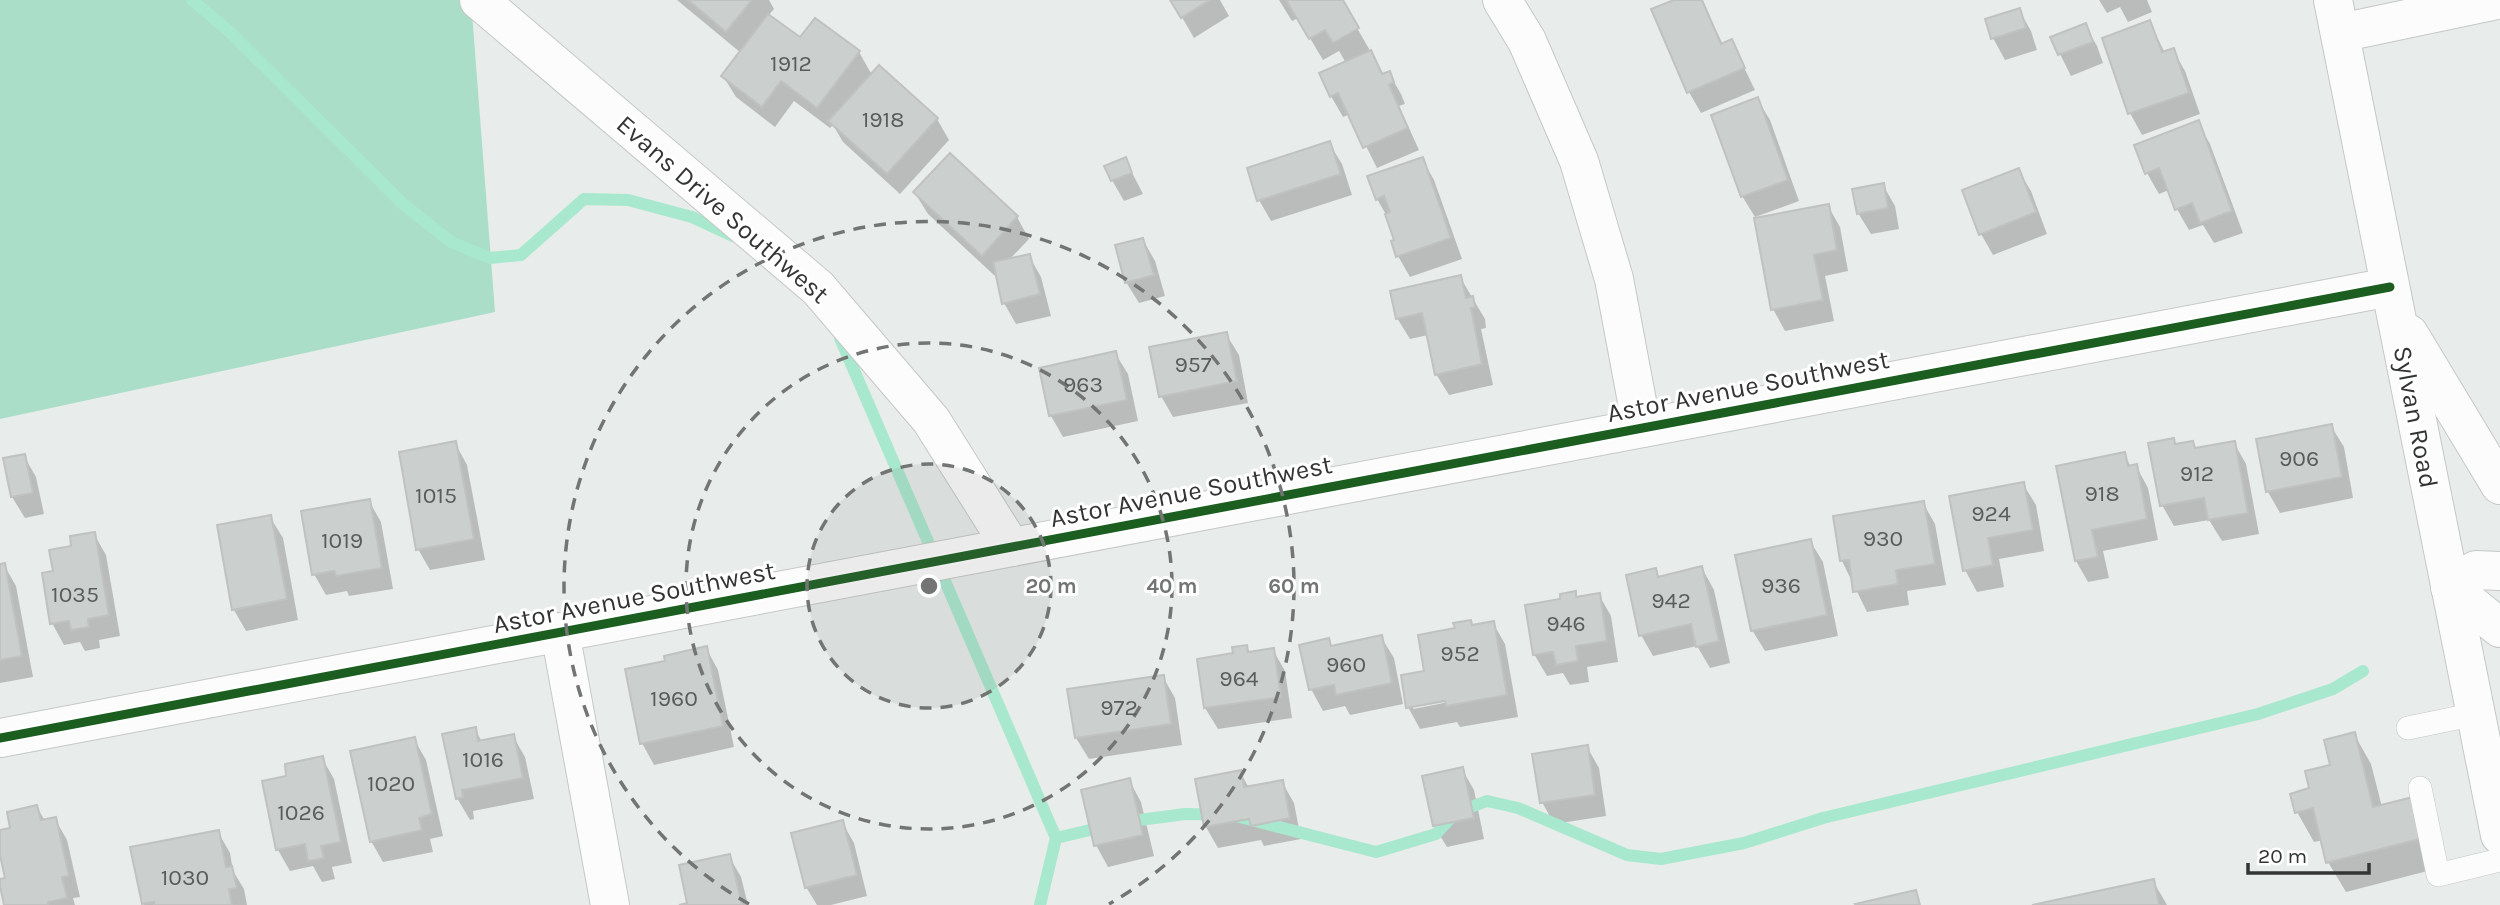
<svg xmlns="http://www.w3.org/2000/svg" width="2500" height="905" font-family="Karla,sans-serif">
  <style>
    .forest { fill: #aadec8 }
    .shadow { fill: #0003; fill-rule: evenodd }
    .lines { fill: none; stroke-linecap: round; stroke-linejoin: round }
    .stream { stroke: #a8e8ce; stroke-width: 12 }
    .building { fill: #cbcfcd; stroke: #bfc2c1; stroke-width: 2 }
    .lane-casing { stroke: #c5c8c7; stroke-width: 24 }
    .street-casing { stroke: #c5c8c7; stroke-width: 40 }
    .secondary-casing { stroke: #c5c8c7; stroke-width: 40 }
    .lane { stroke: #fcfcfc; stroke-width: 23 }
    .street { stroke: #fcfcfc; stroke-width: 38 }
    .secondary { stroke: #fcfcfc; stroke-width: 38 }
    .cycleway-casing { stroke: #fff; stroke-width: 13 }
    .cycleway { stroke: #1b5e20; stroke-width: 9 }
    .ring { fill: none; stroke: #727574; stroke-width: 3.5; stroke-dasharray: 12 9 }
    .labels { text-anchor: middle; stroke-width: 6; stroke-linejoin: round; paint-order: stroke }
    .number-label { font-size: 23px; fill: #585c5a }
    .street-label { font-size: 26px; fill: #323534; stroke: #fff }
    .centre { fill: #727574; stroke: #fff; stroke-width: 3.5 }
    .ring-label { font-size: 21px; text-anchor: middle; font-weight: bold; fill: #727574; stroke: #fff; stroke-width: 6; stroke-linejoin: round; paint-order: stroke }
  </style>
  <rect width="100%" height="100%" fill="#e8ecea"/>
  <!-- forest -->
  <path class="forest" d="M0,0H471L495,312L0,419Z"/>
  <!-- shadow -->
  <g class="shadow">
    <path d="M677,0H769L774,9L768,16L800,40L859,52L872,75L937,119L949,140L900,194L843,142L833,125L830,128L794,101L775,127L736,97L723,76L741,53Z"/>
    <path d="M1172,0H1220L1229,16L1194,38Z"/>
    <path d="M1279,0H1341L1384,75L1389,73L1401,94L1405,104L1399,106L1419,150L1377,168L1350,114L1343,117L1331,96L1346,63L1339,51L1323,60L1298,18L1292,21Z"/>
    <path d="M1678,0H1702L1723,45L1731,41L1755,90L1701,113L1689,92Z"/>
    <path d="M2099,0H2147L2152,12L2128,22L2120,7L2107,13Z"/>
    <path d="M2019,10L2031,31L2037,50L2005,60L1993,38L1987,20Z"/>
    <path d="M2150,23L2165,53L2173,50L2185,71L2200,114L2142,135L2130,113Z"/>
    <path d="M2085,25L2097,46L2103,63L2071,76L2052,38Z"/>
    <path d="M1757,99L1770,120L1799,201L1755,217L1742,196Z"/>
    <path d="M2198,123L2210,144L2243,233L2214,243L2203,225L2189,230L2177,209L2169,190L2159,194L2147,173Z"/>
    <path d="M1329,143L1342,164L1352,195L1271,221L1259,200Z"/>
    <path d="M950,155L1017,217L1029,239L1009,260L1029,256L1041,277L1051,316L1016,324L1004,303L997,273L995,276L928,214L915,193Z"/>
    <path d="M1125,159L1143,194L1124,201L1112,180Z"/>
    <path d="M1422,159L1434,180L1462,259L1410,277L1398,256L1396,241L1388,218L1377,199Z"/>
    <path d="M2018,170L2031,191L2047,234L1993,255L1981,234Z"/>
    <path d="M1883,185L1895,206L1899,229L1871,234L1858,213Z"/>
    <path d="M1828,206L1840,227L1848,271L1825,276L1834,321L1785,331L1773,309Z"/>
    <path d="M1143,240L1155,261L1165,296L1139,303L1126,282Z"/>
    <path d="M1460,277L1485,319L1486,328L1481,329L1493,385L1449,395L1436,374L1428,335L1410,339L1397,318Z"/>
    <path d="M1226,334L1239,355L1248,403L1173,417L1161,396Z"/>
    <path d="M1115,353L1128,374L1138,421L1063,437L1051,416L1041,369Z"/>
    <path d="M2331,426L2344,447L2353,498L2280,513L2268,492Z"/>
    <path d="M2173,440L2176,445L2192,443L2196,450L2234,443L2246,464L2259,534L2222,541L2209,520L2174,526L2162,505Z"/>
    <path d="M455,443L467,465L485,560L430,570L418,549Z"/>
    <path d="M2124,454L2131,467L2136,466L2148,488L2158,540L2103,551L2109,578L2088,582L2076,561Z"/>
    <path d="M24,456L36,477L44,514L25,518L12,497Z"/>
    <path d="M2023,484L2036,505L2044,551L1999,559L2004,587L1977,592L1965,570Z"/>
    <path d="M369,501L381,522L393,589L349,596L347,591L326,595L314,574Z"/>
    <path d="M1923,503L1935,524L1946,585L1907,591L1909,605L1867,612L1842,561Z"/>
    <path d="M270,517L283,538L298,620L246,631L234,610Z"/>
    <path d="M94,534L106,555L120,636L99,640L100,648L85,651L80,642L64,645L52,623L55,573L73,547Z"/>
    <path d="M1810,541L1823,562L1838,636L1765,651L1752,630Z"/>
    <path d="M4,565L16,586L33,677L0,683V566Z"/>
    <path d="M1702,568L1714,590L1730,663L1710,668L1697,646L1653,656L1641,635L1655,570L1660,578Z"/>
    <path d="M1575,593L1578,598L1599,595L1611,616L1618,662L1587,667L1589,682L1570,685L1563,673L1547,676L1534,654L1562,601Z"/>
    <path d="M1493,623L1505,644L1518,717L1460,727L1457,722L1420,729L1408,707L1427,672L1473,627ZM1454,698V701L1413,709V705Z"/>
    <path d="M1381,637L1394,658L1403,704L1350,715L1345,706L1323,711L1311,689L1328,640L1333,648Z"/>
    <path d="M1246,647L1250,654L1273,650L1285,671L1292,718L1218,729L1205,708L1236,654Z"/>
    <path d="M706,648L718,670L734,747L654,765L642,743L667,662Z"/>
    <path d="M1163,677L1175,698L1182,745L1089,759L1076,738L1069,691Z"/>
    <path d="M475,729L482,742L513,736L525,757L534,799L473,811L474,819L470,820L457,798Z"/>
    <path d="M2354,734L2371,764L2382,807L2416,798L2443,867L2346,892L2328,862L2323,840L2314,842L2297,812Z"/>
    <path d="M414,739L426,760L443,836L430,839L433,852L383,862L371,841Z"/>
    <path d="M1587,747L1599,768L1606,816L1554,824L1542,802Z"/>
    <path d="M322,758L334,779L352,863L332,867L335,879L322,882L313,866L290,871L278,850L264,782L288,777Z"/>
    <path d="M1462,769L1474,790L1484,839L1447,847L1434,826L1424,778Z"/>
    <path d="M1240,772L1249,788L1282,782L1294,803L1301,839L1264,846L1261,840L1218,848L1206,827L1197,781Z"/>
    <path d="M1129,780L1141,802L1154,856L1108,867L1096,845Z"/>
    <path d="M37,807L45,821L55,819L67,840L80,897L73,898L75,905H6L7,880L0,847V832L12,829Z"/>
    <path d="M842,822L854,843L867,896L831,905H817L806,887Z"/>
    <path d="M218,832L230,853L233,871L244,889L247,905H144L133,848Z"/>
    <path d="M729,856L741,877L748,905H686Z"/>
    <path d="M2153,881L2167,905H2040Z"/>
  </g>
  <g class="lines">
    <!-- stream -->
    <g class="stream">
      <path d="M192,0L231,33L403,204L451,242L490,258L521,255L584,199L628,200L692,217L733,236"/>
      <path d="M840,338L1056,838L1040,905"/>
      <path d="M1125,822L1185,814L1232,815L1376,852L1436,834L1455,813L1487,801L1518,808L1627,855L1661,859L1744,843L1823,818L2258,714L2333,689L2363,671"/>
      <path d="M1056,838L1107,826"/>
    </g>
  </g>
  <!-- building -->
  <g class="building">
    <path d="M688,0H752L726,32Z"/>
    <path d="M1170,0H1210L1181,18Z"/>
    <path d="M1286,0H1343L1359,28L1333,43L1325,30L1309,39Z"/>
    <path d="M1674,0H1702L1721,44L1732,39L1745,68L1687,93L1651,9Z"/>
    <path d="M2020,8L2026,28L1991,39L1985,19Z"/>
    <path d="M768,14L800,37L815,18L860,51L817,108L781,81L762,107L721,76Z"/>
    <path d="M2150,20L2162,52L2174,48L2189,93L2128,114L2102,38Z"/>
    <path d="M2086,23L2093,42L2058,55L2050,37Z"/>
    <path d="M1371,50L1382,74L1390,71L1394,82L1389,85L1408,128L1363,148L1338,93L1330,97L1319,73Z"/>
    <path d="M879,65L938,118L887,174L828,121Z"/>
    <path d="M1758,97L1788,180L1741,197L1711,115Z"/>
    <path d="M2199,120L2232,211L2200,223L2192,203L2175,210L2159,168L2145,174L2134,145Z"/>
    <path d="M1330,141L1341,174L1257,201L1247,168Z"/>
    <path d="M950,153L1018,216L982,256L913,192Z"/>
    <path d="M1126,157L1132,173L1111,181L1104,166Z"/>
    <path d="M1423,157L1451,238L1396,257L1391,241L1394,240L1385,214L1390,212L1384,196L1376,200L1367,176Z"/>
    <path d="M2019,168L2036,212L1979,235L1962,190Z"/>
    <path d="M1884,183L1888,208L1857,214L1852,189Z"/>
    <path d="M1829,204L1837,250L1814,255L1823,300L1771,310L1754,218Z"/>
    <path d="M1143,238L1154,275L1125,283L1115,245Z"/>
    <path d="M1030,254L1040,294L1002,304L993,262Z"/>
    <path d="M1461,275L1466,298L1473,296L1475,307L1471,308L1482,364L1435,375L1422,313L1396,319L1390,291Z"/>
    <path d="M1227,332L1237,381L1159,397L1149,347Z"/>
    <path d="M1116,351L1127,400L1049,416L1039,368Z"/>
    <path d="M2332,424L2342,477L2266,492L2256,439Z"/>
    <path d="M2174,438L2175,444L2193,441L2195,448L2235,441L2248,513L2208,520L2204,498L2160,506L2148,443Z"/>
    <path d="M456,441L474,539L416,550L399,452Z"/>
    <path d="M2125,452L2128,466L2137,464L2147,519L2092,530L2098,557L2075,561L2056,466Z"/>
    <path d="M25,454L33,493L11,497L3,458Z"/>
    <path d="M2024,482L2033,530L1988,538L1993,565L1963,571L1949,496Z"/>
    <path d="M370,499L382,568L336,576L334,571L312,575L301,511Z"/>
    <path d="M1924,501L1935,564L1896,570L1898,584L1853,592L1849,560L1840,561L1833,516Z"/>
    <path d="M271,515L287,599L232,610L217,525Z"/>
    <path d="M95,532L109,615L88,619L89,627L71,630L69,621L50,624L42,573L53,571L49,550L71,546L70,536Z"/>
    <path d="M1811,539L1827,615L1751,631L1735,555Z"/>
    <path d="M5,563L22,656L0,660V564Z"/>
    <path d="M1702,566L1719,641L1696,647L1691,624L1639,636L1626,575L1656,568L1658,577Z"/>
    <path d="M1576,591V597L1600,593L1607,641L1576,646L1578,661L1556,665L1553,652L1533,655L1525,605L1560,599V594Z"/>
    <path d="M1471,620L1472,625L1494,621L1507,695L1446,706L1445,701L1406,708L1401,675L1424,671L1418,635L1455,628L1453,623Z"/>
    <path d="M1382,635L1392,683L1336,695L1334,685L1309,690L1299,645L1329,638L1331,646Z"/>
    <path d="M1247,645L1248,652L1274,648L1281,697L1204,708L1197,659L1233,653L1232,647Z"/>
    <path d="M707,646L723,726L640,744L625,669L665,661L664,656Z"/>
    <path d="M1164,675L1171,724L1075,738L1067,689Z"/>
    <path d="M476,727L478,741L514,734L523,778L462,790L463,797L456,799L442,734Z"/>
    <path d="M2355,732L2373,807L2417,796L2427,837L2326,863L2313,808L2295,813L2290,794L2309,788L2305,771L2330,765L2324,740Z"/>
    <path d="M415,737L432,814L419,818L422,830L370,842L350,751Z"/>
    <path d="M1588,745L1595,795L1540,803L1532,754Z"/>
    <path d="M323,756L341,842L321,846L324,858L308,861L305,844L276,850L262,781L286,776L285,764Z"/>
    <path d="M1463,767L1474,818L1433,826L1422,776Z"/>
    <path d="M1241,770L1244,787L1283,780L1290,818L1251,826L1249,819L1204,827L1195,779Z"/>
    <path d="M1130,778L1143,835L1094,846L1081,790Z"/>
    <path d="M37,805L41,820L56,817L69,876L62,877L67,898L48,902V905H4L0,886V879L5,878L0,855V830L10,828L7,812Z"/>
    <path d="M843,820L857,875L805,888L791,833Z"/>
    <path d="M219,830L226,867L232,866L237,888L229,889L232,905H154V902L142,904L130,847Z"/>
    <path d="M730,854L742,905H679L687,903L679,865Z"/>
    <path d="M2154,879L2159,905H2032Z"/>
    <path d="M1916,890L1920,905H1856L1855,904Z"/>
  </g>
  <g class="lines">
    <defs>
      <g id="lane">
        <path d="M2408,728L2476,714"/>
        <path d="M2420,788L2438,875L2500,860"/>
      </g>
      <g id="street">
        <path d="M479,0L818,288L931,420L1011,547"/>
        <path d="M1502,0L1527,41L1579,161L1614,279L1642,428"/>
        <path d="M2340,33L2497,0"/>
        <path d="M560,632L610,905"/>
      </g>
      <g id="secondary">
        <path d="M2333,0L2500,835"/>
        <path d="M2409,334L2500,485"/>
        <path d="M2450,587L2500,628"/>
        <path d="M2450,587L2476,570L2500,571"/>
        <path d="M0,738L2390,287"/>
      </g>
    </defs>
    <!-- lane casing -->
    <use href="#lane" class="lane-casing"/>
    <!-- street casing -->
    <use href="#street" class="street-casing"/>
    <!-- secondary casing -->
    <use href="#secondary" class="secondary-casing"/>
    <!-- lane -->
    <use href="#lane" class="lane"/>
    <!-- street -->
    <use href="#street" class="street"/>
    <!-- secondary -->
    <use href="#secondary" class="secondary"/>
    <defs>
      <path id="cycleway" d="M0,738L2390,287"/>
    </defs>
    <!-- cycleway casing -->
    <use href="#cycleway" class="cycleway-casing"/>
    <!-- cycleway -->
    <use href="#cycleway" class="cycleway"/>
  </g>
  <!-- distance rings -->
  <circle cx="929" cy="586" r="122" fill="#727574" fill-opacity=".12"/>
  <g class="ring">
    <circle cx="929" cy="586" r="122"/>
    <circle cx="929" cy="586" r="243"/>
    <path d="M749 904A365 365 0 1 1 1109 904"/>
  </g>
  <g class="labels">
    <!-- number labels -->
    <g class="number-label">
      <text x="791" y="71">1912</text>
      <text x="883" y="127">1918</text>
      <text x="1193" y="372">957</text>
      <text x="1083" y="392">963</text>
      <text x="2299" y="466">906</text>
      <text x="2197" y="481">912</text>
      <text x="2102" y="501">918</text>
      <text x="436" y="503">1015</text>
      <text x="1991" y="521">924</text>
      <text x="1883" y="546">930</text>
      <text x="342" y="548">1019</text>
      <text x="1781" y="593">936</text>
      <text x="75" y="602">1035</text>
      <text x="1671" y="608">942</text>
      <text x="1566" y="631">946</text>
      <text x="1460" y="661">952</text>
      <text x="1346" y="672">960</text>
      <text x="1239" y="686">964</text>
      <text x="674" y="706">1960</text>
      <text x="1119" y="715">972</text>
      <text x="483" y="767">1016</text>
      <text x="391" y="791">1020</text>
      <text x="301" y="820">1026</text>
      <text x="185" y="885">1030</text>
    </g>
    <!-- street labels -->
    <g class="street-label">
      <text transform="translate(723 209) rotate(41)" y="9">Evans Drive Southwest</text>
      <text transform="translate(1748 386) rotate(-11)" y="9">Astor Avenue Southwest</text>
      <text transform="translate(2416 417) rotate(79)" y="9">Sylvan Road</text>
      <text transform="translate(1191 491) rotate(-11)" y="9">Astor Avenue Southwest</text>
      <text transform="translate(634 597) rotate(-11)" y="9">Astor Avenue Southwest</text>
    </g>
  </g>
  <circle cx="929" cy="586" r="10" class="centre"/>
  <g class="ring-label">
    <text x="1051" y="593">20 m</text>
    <text x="1172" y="593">40 m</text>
    <text x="1294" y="593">60 m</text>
  </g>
  <!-- scale -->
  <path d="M2248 863v10h121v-10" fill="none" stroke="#323534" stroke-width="3.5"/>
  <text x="2258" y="863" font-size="21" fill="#323534" stroke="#ffffff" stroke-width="5" paint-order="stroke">20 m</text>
</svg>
